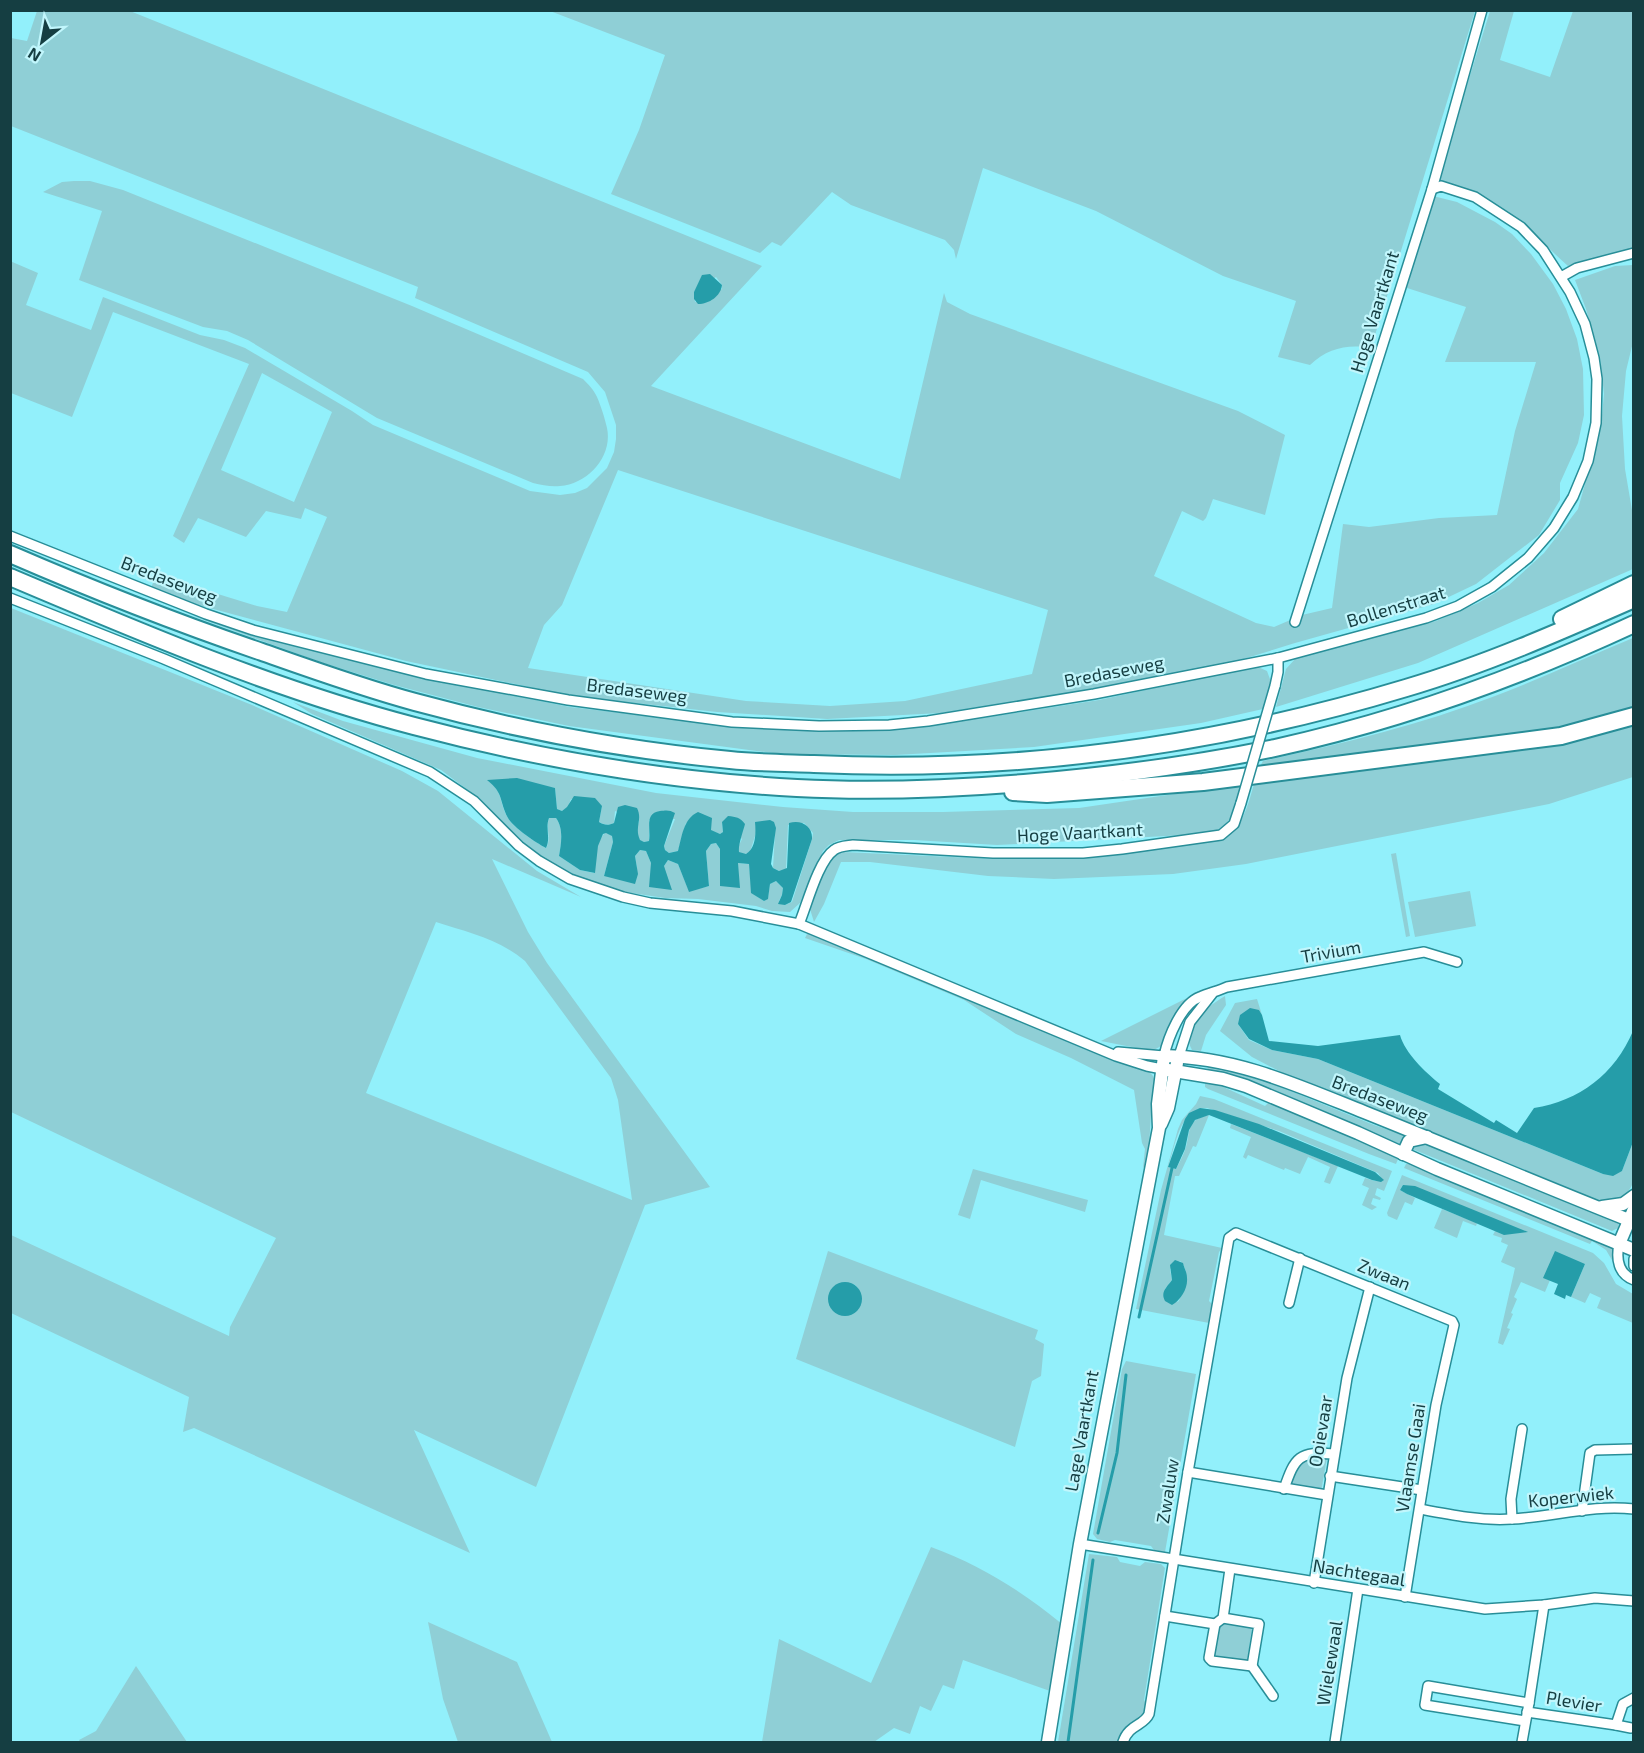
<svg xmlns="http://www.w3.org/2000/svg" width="1644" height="1753" font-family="'Exo 2',sans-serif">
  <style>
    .green { fill: #8fcfd6; fill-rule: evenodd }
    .water { fill: #259da9 }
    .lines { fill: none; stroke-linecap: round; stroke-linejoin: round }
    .stream { stroke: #259da9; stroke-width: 3 }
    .street-casing { stroke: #288e98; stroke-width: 12 }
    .secondary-casing { stroke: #288e98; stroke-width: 15 }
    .highway-casing { stroke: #288e98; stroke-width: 20 }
    .street { stroke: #fff; stroke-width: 9 }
    .secondary { stroke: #fff; stroke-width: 12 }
    .highway { stroke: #fff; stroke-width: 16 }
    .street-bridge-casing { stroke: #288e98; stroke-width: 12; stroke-linecap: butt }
    .street-bridge { stroke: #fff; stroke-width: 9 }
    .labels { text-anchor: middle; stroke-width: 4.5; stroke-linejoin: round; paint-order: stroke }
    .street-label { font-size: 18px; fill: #153e42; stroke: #c1f6fc }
  </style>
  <rect width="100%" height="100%" fill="#92f0fb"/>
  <!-- green -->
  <g class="green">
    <path d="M37,11H130L762,266L651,386L900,479L944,293L947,302L970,314L1238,411L1285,435L1265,515L1213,499L1206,518L1203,521L1182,511L1154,576L1256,623L1274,627L1302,615L1332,608L1343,524L1369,527L1439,518L1497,515L1515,431L1536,362H1445L1466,307L1404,287L1433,196L1457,202L1495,222L1512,234L1531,254L1553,284L1566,309L1577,339L1583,369L1584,415L1578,443L1560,483V500L1539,535L1476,584L1434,604L1295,643L1237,661L1097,688L941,713L827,719L717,712L572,696L406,661L180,600L151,588L156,575L257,606L287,612L327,517L305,508L301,519L266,511L246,537L198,518L184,543L173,536L249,364L113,312L72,417L11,393L10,261L38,273L26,305L91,330L103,297L200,335L224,340L245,348L352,411L373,425L530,491L560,495L575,493L587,488L607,468L614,452L616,439V425L605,392L588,372L415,298L418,287L11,126V38L27,41ZM716,277L722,285V289L695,302L694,292ZM262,373L332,412L294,502L221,470ZM618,470L1048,610L1032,674L905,701L830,706L746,701L528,668L544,625L562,605Z"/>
    <path d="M550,11H1475L1371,348C1348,344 1328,348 1310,365L1278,357L1296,301L1223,276L1096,211L983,168L956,259L954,250L945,240L851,205L832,192L781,246L772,242L760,253L611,194L639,130L665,55Z"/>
    <path d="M1490,11H1514L1500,60L1550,77L1573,11H1633V251L1568,266C1555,255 1544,242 1530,232C1501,209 1473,189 1437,182Z"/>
    <path d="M74,181H90L123,190L412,306L583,379C588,384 594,390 597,397C601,406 605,419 607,428C613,456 588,484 560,486C551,487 542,485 533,483L377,418L248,340L227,331L203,327L79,280L102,211L43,192L62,182Z"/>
    <path d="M1633,265V342L1626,371L1622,416L1625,469L1633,516V569L1418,663L1276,707L1286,669L1295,659L1436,621L1478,603L1509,585L1544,553L1578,509L1601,426L1604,394L1600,358L1586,309L1575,280L1615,266Z"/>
    <path d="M11,608L252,705L402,771L438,791L537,871L581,897L492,859L528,932L547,963L710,1187L645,1205L536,1487L414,1430L470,1553L194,1428L183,1432L189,1397L11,1313V1235L229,1336L230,1327L276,1238L11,1112ZM436,922C467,932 499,939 525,961L611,1078L618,1100L632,1200L366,1093Z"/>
    <path d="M193,616L403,673L570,707L716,724L827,730L942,724L1099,700L1256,666L1267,671L1271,682L1263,709L1201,723L1034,747L895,755L780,754L569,726L478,707L394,685L320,662Z"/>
    <path d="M1633,638V711L1579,727L1259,768L1263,761C1341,744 1420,725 1495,696C1542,678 1587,657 1633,638Z"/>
    <path d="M293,702L343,721L477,758L656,793L783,807L853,812H943L1079,808L1242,784C1234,810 1234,828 1204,834L997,845L914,840H839L829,845L823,851L800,903L790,912L772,911L756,906L698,899L665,898L618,891L573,876L527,849L469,791L441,770L312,714ZM488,780L555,788L557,809L562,811L568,807L571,799L602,806L599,822C605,825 608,826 614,823L615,811L639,821L636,832L640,841L644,842L649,841V820L675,819L664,846L665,850L669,853L678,851L686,823L720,834L723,832L722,822L742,839L738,847V852C743,854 746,855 750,852L756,833L775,834L773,868L779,871L786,870L788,825L804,823L813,833L812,839L792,902L785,905L779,901L782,895L783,888L776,881L770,884L768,898L764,901L752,893L749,864L738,863V866L721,864L720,849L716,843L711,844L706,851L709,886L689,891L678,864L668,860L664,866L651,870V863L646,851L640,850L635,856L637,868L604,876L613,842L612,836L606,832C595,841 596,860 594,873L580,870L559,856C561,844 564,829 556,818H549C545,828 552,838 546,848C535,842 514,828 508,818C499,803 504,793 488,780Z"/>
    <path d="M1633,721V777L1549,804L1246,864L1173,874L1054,879L988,876L870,862H841L824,904L814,922L810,909C817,889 821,859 843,852L997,859L1125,852L1215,841C1242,833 1247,808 1254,784L1356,770L1510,752L1570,742Z"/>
    <path d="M1396,853L1410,936L1406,937L1391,854Z"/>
    <path d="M1470,891L1476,926L1415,937L1408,902Z"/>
    <path d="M808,932L1148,1070L1153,1076L1157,1087L1151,1115L1148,1162L1143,1168L1145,1149L1142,1143L1134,1090L1071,1058L1016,1034L964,1000L866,959L805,938Z"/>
    <path d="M1225,996L1226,1005L1206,1035L1201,1051L1192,1050C1179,1028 1208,1006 1225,996Z"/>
    <path d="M1187,998L1169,1025L1163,1045L1152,1051L1101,1041Z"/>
    <path d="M1257,999L1262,1015L1259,1010L1238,1024L1249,1040L1272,1050L1318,1059L1603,1174L1622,1171L1633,1142V1183C1626,1200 1612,1204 1595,1199L1489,1155L1304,1084L1252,1057L1220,1031L1235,1003Z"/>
    <path d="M1208,1065L1271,1083L1374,1125L1431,1144L1611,1218L1619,1224L1618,1228L1612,1231L1259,1086L1207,1073Z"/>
    <path d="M1205,1083L1217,1084L1265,1106L1269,1102L1362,1141L1398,1159L1396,1164L1369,1154L1208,1089L1205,1087Z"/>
    <path d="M1200,1096L1214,1099L1392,1171L1384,1191L1377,1188L1375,1195L1381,1198L1380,1200L1373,1198L1371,1204L1377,1207L1372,1210L1362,1205L1369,1188L1362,1185L1365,1178L1375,1181H1383L1378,1173L1279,1131L1207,1108C1180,1107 1175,1147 1168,1167L1176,1169C1180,1161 1184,1154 1186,1147C1191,1129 1186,1120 1209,1115L1196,1147L1193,1146L1179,1176H1175L1164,1235L1222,1248L1219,1252L1209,1301L1213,1305L1209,1323L1136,1309L1161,1190L1178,1129L1182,1120L1196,1104ZM1180,1261C1191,1271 1185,1290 1178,1302L1165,1289L1172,1280L1170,1269Z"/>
    <path d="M1231,1124L1338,1166L1330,1184L1324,1182L1330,1167L1308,1157L1300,1174L1285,1168L1284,1170L1248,1155L1246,1159L1243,1157L1251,1137L1230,1128Z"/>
    <path d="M1406,1164H1412L1614,1249L1619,1272L1606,1250L1592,1241L1590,1244L1404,1168Z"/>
    <path d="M973,1169L1088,1200L1085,1212L981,1180L970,1219L958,1215Z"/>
    <path d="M1402,1175L1593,1253L1604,1263L1616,1284L1633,1294V1323L1597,1308L1601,1298L1590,1293L1585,1303L1571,1297L1585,1264L1544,1278L1550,1280L1545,1292L1521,1282L1514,1297L1517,1299L1511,1313L1513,1314L1507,1328L1510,1329L1503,1345L1498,1343L1515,1268L1501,1262L1508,1245L1501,1242L1502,1238L1493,1235L1495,1231L1504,1235L1403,1185L1400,1190L1415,1198L1412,1205L1405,1202L1397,1220L1388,1216L1387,1213Z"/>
    <path d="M1442,1209L1477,1223L1476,1226L1463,1221L1457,1238L1434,1228Z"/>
    <path d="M828,1251L1038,1330L1035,1339L1044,1344L1041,1376L1032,1381L1015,1447L796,1359ZM854,1284C867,1296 862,1312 845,1315C834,1314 828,1306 829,1294Z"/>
    <path d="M1126,1361L1196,1374L1165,1552L1154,1550L1151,1546L1115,1540L1110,1542L1097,1539L1093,1534L1122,1369Z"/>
    <path d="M1317,1456L1327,1458L1321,1492L1288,1486C1292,1471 1301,1460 1317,1456Z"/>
    <path d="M931,1547C980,1565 1022,1591 1062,1624L1050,1691L963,1660L954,1689L943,1685L931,1711L920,1706L910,1734L894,1728L874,1742H762L779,1639L871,1683Z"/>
    <path d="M1089,1554L1117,1557L1120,1562L1140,1566L1145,1562L1161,1564L1165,1568L1144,1700L1147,1704L1145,1715L1130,1726L1120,1742H1058Z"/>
    <path d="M428,1622L517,1662L552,1742H458L443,1699Z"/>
    <path d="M1227,1623L1252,1628L1247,1662L1212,1657L1217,1628Z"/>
    <path d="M136,1666L187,1742H80L79,1740L96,1731Z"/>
  </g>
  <!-- water -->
  <g class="water">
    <path d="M710,274L722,285C721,296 709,304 698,304L694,299V292L702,275Z"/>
    <path d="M517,778L555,788L557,809L562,811L567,807L574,796L595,798L602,806L599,822C604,825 608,826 614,823L618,807L625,805L637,808C643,820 634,827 640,840L644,842L649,841C651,829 644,813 660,811C667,810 670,810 675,813L664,846L665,850L669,853L678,851C682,837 683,819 698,812L712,818L711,830L720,834L723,832L722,822L728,816C736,817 740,817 745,824C743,832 738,845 739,852L746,854C756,848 756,833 755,822L770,820L774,822L776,828L771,864L773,868L779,871L787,868L789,823C801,819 813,826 812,839L791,902L785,905L778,904L782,895L783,888L776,881L770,884L768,899L764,901L751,893L749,864L738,863L740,888L720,886V849L716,843L711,844L706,851L709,886L689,892L678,864L668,860L664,866L672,890L649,887L651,863L646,851L640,850L635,856L638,874L635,884L604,876L613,842L612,836L606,833L603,834L598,846L595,873L580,870L559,856C561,844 564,829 556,818H549C545,828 551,838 546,848C535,842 514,828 508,818C499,801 504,793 487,780Z"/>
    <path d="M1250,1008L1259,1010L1262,1015L1269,1041L1318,1046L1400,1035C1405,1053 1425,1072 1440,1084L1438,1089L1494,1123L1496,1120L1517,1133L1534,1108C1579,1101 1615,1074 1633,1031V1142L1622,1171L1613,1176L1603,1174L1318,1059L1272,1050L1249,1039L1238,1024L1240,1015Z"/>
    <path d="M1200,1108L1215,1110L1259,1124L1375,1172L1384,1180L1381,1182L1372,1180L1209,1115L1195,1120L1189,1130L1185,1149L1176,1169L1168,1167L1185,1119L1189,1113Z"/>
    <path d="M1403,1185L1415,1186L1528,1232L1504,1235L1407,1194L1400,1190Z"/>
    <path d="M1555,1251L1585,1264L1571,1297L1566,1295L1565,1299L1554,1294L1558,1284L1543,1278Z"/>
    <path d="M1175,1260L1183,1263C1184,1268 1187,1272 1187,1278C1188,1288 1181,1300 1172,1305L1165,1301C1160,1292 1167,1287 1172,1280L1170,1265Z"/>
    <circle cx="845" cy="1299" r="17"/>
  </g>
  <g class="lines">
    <!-- stream -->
    <g class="stream">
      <path d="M1139,1317L1172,1168"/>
      <path d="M1098,1533L1117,1453L1126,1375"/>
      <path d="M1068,1742L1093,1560"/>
    </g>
    <defs>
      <g id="street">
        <path d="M1561,277L1577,268L1634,253"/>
        <path d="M10,536L206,614L253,630L426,674L568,700L732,722L819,726L889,725L928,721L1094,694L1278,658L1426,618L1458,606L1492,587L1528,558L1554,528L1573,497L1588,461L1596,423L1597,379L1594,358L1585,324L1570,292L1543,250L1521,227L1475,197L1441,186L1432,189"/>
        <path d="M10,598L164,659L430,772L474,801L519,846L539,861L570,879L623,897L650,903L732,911L799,924L1116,1056L1147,1066L1162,1069"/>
        <path d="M1295,622L1432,189L1482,10"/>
        <path d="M1275,686L1278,672V658"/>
        <path d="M799,924C807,905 818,861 834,850C839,846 846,846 853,845L993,853H1083L1122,849L1221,835L1234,824L1241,803"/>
        <path d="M1118,1052L1164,1056C1168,1038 1181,1004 1200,997C1209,993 1218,991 1227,987L1424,952L1457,962"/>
        <path d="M1179,1056L1190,1022L1212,994"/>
        <path d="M1619,1244C1616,1259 1618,1274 1634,1280"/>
        <path d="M1634,1259V1266"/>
        <path d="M1289,1303L1300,1258"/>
        <path d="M1188,1472L1327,1495"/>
        <path d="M1330,1476L1422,1490"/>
        <path d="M1284,1489C1295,1457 1299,1451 1334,1454"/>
        <path d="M1420,1509C1451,1515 1481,1521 1512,1519C1553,1517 1593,1504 1634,1509"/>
        <path d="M1582,1511L1590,1453L1595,1450L1634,1449"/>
        <path d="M1512,1519L1511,1499L1522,1429"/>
        <path d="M1080,1544L1485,1609L1544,1605L1595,1598L1634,1601"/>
        <path d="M1314,1583L1347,1378L1370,1287"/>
        <path d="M1165,1616L1215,1624L1223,1618L1230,1569"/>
        <path d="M1215,1624L1209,1658L1212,1661L1252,1666L1259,1624L1223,1618"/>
        <path d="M1252,1666L1273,1696"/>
        <path d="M1529,1703L1544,1605"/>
        <path d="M1527,1712L1616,1725L1623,1704L1634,1698"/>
        <path d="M1616,1725L1631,1728"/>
        <path d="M1123,1742C1129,1724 1144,1726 1149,1714L1188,1472L1229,1238L1236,1233L1452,1321L1454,1325L1436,1405L1405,1597"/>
        <path d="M1335,1742L1358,1589"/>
        <path d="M1522,1742L1529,1703L1428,1686L1425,1705L1525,1721"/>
      </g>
      <g id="secondary">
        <path d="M1162,1069L1223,1079L1246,1086L1358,1133L1437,1169L1634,1250"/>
        <path d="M1161,1124L1168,1108L1177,1063"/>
        <path d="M1403,1154L1409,1141L1427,1137"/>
        <path d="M1602,1207L1623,1204L1634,1196"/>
        <path d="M1619,1244L1634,1209"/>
        <path d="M1048,1742L1080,1544L1159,1128L1158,1104L1164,1056C1236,1057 1299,1086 1364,1112C1454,1148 1543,1186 1634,1222"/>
      </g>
      <g id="highway">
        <path d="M10,554C93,590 177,623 262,652C313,670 363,688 415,702C518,730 623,750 730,760C758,763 786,763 814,764C1014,773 1214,746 1406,688C1484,665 1559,632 1634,599"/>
        <path d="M10,577C142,633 276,690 414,726C539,759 668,781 797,788C872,792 949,789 1024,783C1108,776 1192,765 1275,748C1398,721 1520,677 1634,624"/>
        <path d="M1562,619L1634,584"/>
        <path d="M1013,792L1047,794L1203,782L1561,736L1634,716"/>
      </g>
    </defs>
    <!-- street casing -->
    <use href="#street" class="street-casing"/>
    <!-- secondary casing -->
    <use href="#secondary" class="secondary-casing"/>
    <!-- highway casing -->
    <use href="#highway" class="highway-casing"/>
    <!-- street -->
    <use href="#street" class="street"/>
    <!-- secondary -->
    <use href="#secondary" class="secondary"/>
    <!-- highway -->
    <use href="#highway" class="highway"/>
    <defs>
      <path id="street-bridge" d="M1241,803L1275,686"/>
    </defs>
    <!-- street-bridge casing -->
    <use href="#street-bridge" class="street-bridge-casing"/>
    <!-- street-bridge -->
    <use href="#street-bridge" class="street-bridge"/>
  </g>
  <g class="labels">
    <!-- street labels -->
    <g class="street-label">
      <text transform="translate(1375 312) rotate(-73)" y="6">Hoge Vaartkant</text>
      <text transform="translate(169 580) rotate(21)" y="6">Bredaseweg</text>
      <text transform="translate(1396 607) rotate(-17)" y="6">Bollenstraat</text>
      <text transform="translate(1114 672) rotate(-11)" y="6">Bredaseweg</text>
      <text transform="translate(637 691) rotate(7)" y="6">Bredaseweg</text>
      <text transform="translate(1080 833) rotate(-3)" y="6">Hoge Vaartkant</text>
      <text transform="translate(1331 952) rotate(-10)" y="6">Trivium</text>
      <text transform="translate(1380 1099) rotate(21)" y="6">Bredaseweg</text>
      <text transform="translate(1384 1275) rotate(22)" y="6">Zwaan</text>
      <text transform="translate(1082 1431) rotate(-80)" y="6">Lage Vaartkant</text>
      <text transform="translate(1321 1431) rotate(-81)" y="6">Ooievaar</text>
      <text transform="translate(1411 1458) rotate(-81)" y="6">Vlaamse Gaai</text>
      <text transform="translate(1168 1491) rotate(-81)" y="6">Zwaluw</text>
      <text transform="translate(1571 1497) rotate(-6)" y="6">Koperwiek</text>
      <text transform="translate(1359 1573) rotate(9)" y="6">Nachtegaal</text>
      <text transform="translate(1330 1663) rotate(-81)" y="6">Wielewaal</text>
      <text transform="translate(1574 1702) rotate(9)" y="6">Plevier</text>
    </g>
  </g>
  <!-- border -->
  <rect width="1644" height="1753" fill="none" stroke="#153e42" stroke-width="24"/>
  <!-- north arrow -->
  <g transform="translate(42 42) rotate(211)" stroke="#c1f6fc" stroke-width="4.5" paint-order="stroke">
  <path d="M0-4.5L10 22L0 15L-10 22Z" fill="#153e42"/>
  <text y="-9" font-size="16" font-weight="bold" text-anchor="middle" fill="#153e42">N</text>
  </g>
</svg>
